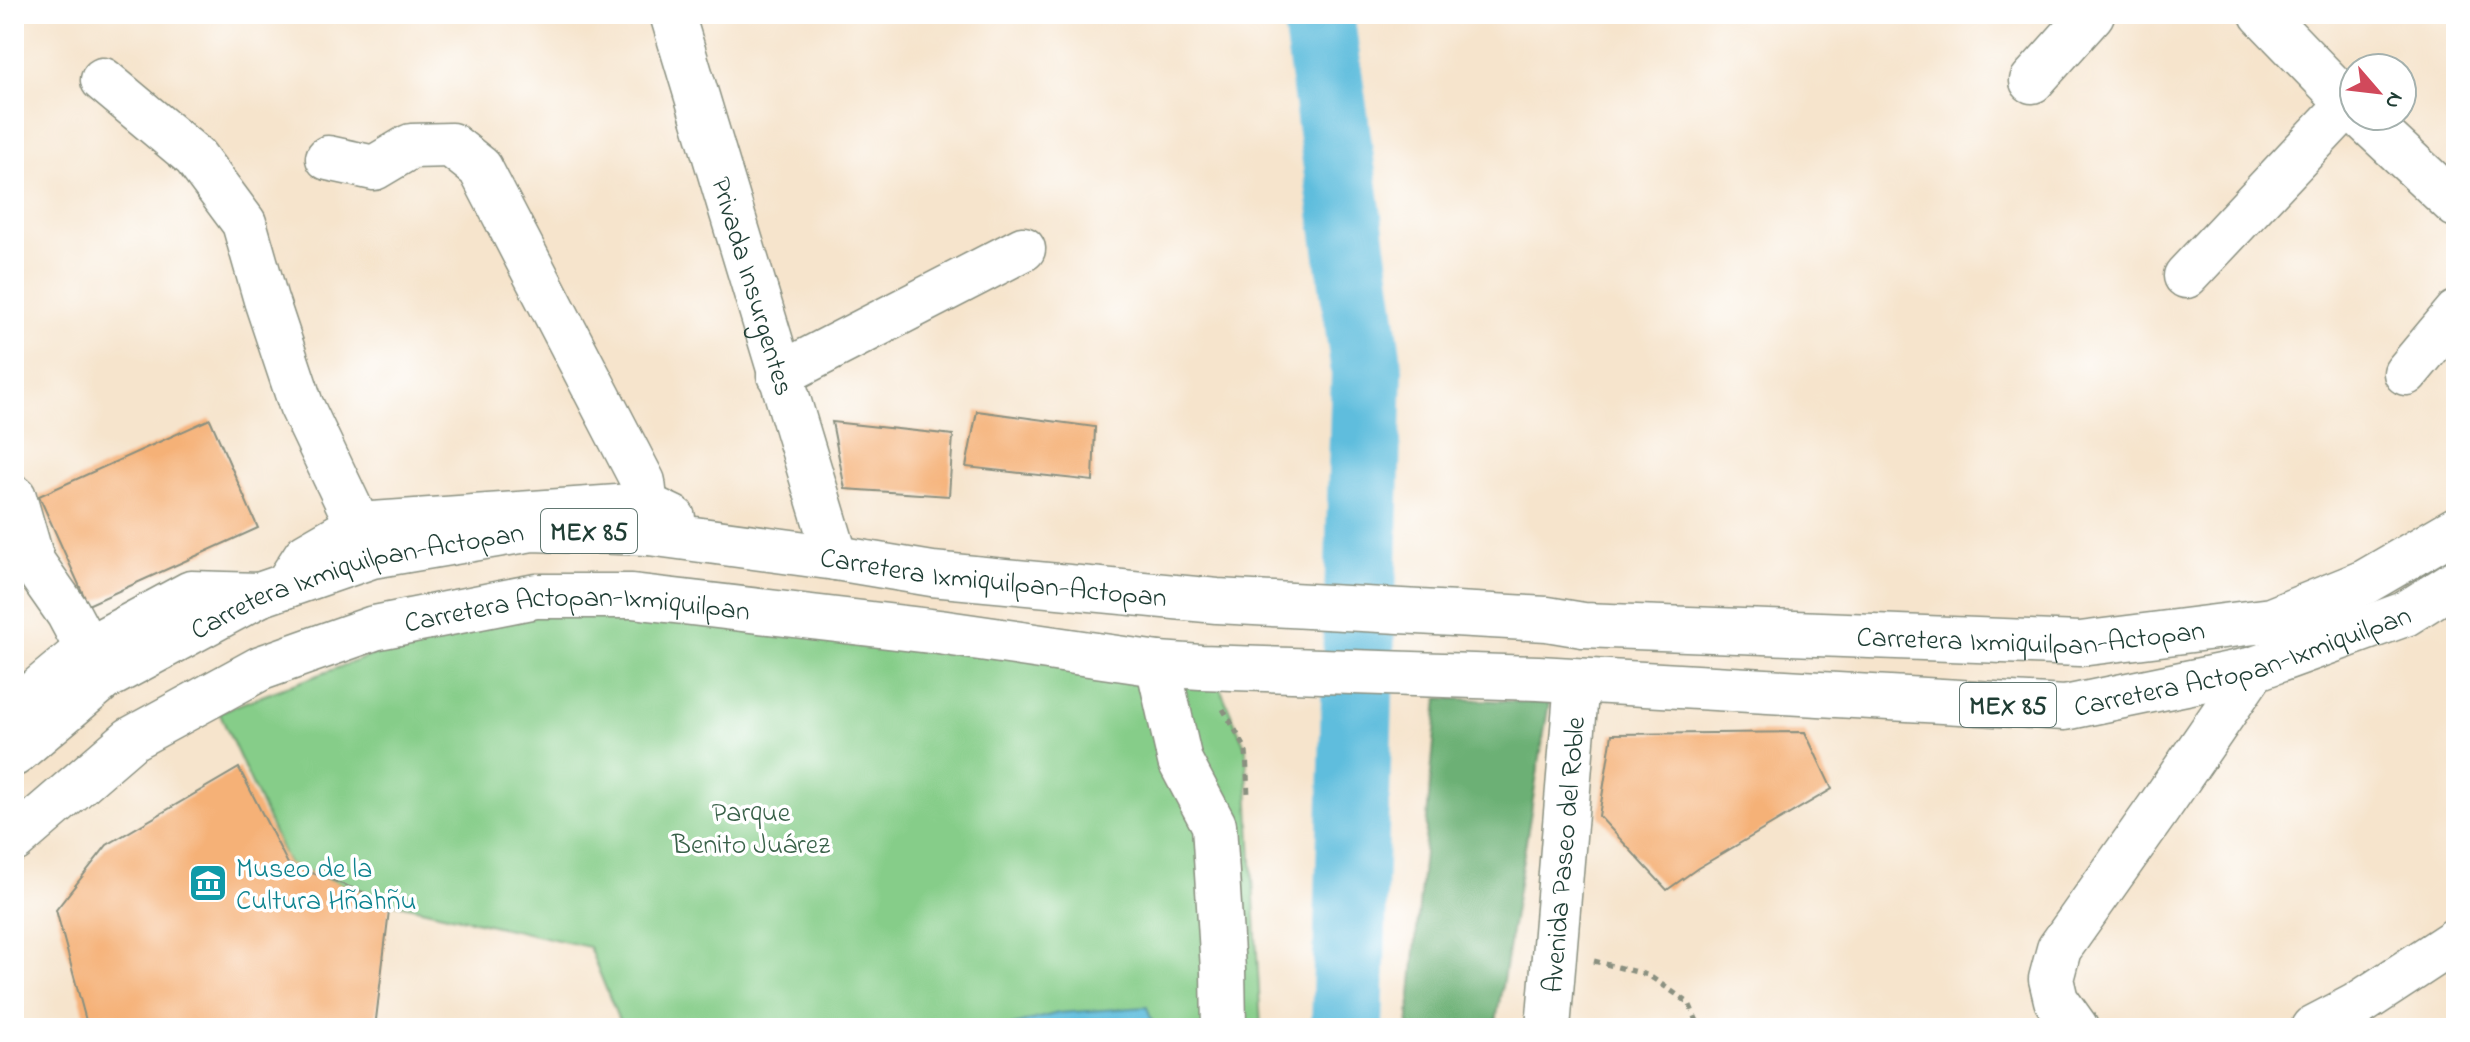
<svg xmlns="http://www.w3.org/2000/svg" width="2470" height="1042" font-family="'Indie Flower',sans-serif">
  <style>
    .green { fill: #86cd89; stroke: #52855e; stroke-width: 2 }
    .forest { fill: #6cb075; stroke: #467654; stroke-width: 2 }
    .water { fill: #5ebddd; stroke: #3e7d88; stroke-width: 2 }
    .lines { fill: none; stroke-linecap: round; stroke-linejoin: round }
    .river { stroke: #5ebddd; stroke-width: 72 }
    .building { fill: #f5b177 }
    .minor-casing { stroke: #8a9080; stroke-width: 47 }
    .tertiary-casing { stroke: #8a9080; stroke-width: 47 }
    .primary-casing { stroke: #8a9080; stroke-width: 47 }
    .path { stroke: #8a9080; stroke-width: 5; stroke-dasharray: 6 6; stroke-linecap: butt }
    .minor { stroke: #fff; stroke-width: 44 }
    .tertiary { stroke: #fff; stroke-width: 44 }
    .primary { stroke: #fff; stroke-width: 44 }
    .labels { text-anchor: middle; stroke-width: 7; stroke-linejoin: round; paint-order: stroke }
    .shield { fill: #fff; stroke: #627771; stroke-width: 2 }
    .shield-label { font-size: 26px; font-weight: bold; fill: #1f3d34 }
    .street-label { font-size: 28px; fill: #1f3d34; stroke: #fff }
    .park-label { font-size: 28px; fill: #396149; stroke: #fff }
    .culture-label { font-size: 28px; fill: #0d838f; stroke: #fff; text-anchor: start }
  </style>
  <rect width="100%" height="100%" fill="#fff"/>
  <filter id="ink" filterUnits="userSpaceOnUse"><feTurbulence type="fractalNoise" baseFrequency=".0125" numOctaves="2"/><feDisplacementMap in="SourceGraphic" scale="16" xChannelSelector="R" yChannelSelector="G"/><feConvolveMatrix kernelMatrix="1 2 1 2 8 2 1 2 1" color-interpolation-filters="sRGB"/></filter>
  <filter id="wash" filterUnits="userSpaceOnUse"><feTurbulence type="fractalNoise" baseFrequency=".006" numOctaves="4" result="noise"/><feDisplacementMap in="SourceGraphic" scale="32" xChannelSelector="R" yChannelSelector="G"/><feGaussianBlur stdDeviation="1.8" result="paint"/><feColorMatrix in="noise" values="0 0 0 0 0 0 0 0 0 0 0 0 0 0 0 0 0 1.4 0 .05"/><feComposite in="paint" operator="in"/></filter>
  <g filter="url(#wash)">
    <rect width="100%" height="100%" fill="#f6e4cc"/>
    <!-- green -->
    <path class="green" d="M632,596L1215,676L1246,749L1261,1028H622L589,947L390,902L288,864L219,712L461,622Z"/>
    <!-- forest -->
    <path class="forest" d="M1438,698L1549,703L1495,1028H1408Z"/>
    <!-- water -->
    <path class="water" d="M1147,1007L1154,1028H1003L1058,1013Z"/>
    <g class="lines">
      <!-- river -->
      <path class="river" d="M1318,14L1367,371L1347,1028"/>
    </g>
    <g id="blocks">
      <!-- building -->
      <g class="building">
        <path d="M977,411L1095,427L1093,481L966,467Z"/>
        <path d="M210,419L258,528L88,605L39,496Z"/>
        <path d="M832,422L953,435L949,496L845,489Z"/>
        <path d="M1805,732L1832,789L1698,868L1667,890L1599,816L1612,734Z"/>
        <path d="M239,768L288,864L390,902L375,1028H88L56,910L107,845Z"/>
      </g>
    </g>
  </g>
  <g filter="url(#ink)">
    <use href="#blocks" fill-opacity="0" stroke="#8a9080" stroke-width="2"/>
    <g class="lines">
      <defs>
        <g id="minor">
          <path id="s1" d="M672,14L836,558"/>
          <path d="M2262,14L2354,109"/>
          <path d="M103,80L195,157L244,223L266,300L301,405L358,525"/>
          <path d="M2032,81L2092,14"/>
          <path d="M2361,116L2456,205"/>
          <path d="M328,158L374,168L411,146L451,145L480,168L643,482L649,533"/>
          <path d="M2186,276L2348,104"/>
          <path d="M2406,373L2456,313"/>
          <path d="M779,375L1023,249"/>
          <path d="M14,497L33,563L68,613L100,673"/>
          <path d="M286,586L306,555L358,525L646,505L673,518"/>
          <path d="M1158,664L1180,761L1214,825L1223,970L1224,1028"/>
          <path d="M14,710L87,649L191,593L259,595"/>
          <path d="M2076,1028L2056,1000L2051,979L2059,949L2158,809L2254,669"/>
          <path d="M2313,1028L2357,1005L2456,940"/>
        </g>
        <g id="tertiary">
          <path id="s2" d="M1548,1028L1577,681"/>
        </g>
        <g id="primary">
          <path id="s3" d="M14,754L103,679L259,595L372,556L532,529L649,533L836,558L932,574L1217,601L1547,619L1583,625L2080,644L2271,620L2365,582L2456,529"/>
          <path id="s4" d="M14,840L131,739L261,668L374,628L536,596H632L939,632L1158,664L1201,667L1538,678L2065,708L2254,669L2405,614L2456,582"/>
        </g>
      </defs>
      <!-- minor casing -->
      <use href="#minor" class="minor-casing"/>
      <!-- tertiary casing -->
      <use href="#tertiary" class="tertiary-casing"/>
      <!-- primary casing -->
      <use href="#primary" class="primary-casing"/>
      <!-- path -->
      <g class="path">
        <path d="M1223,709L1246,749L1248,796"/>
        <path d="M1594,961L1648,975L1689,1003L1700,1028"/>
      </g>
      <!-- minor -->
      <use href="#minor" class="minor"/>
      <!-- tertiary -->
      <use href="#tertiary" class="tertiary"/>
      <!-- primary -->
      <use href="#primary" class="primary"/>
    </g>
  </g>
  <!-- icons -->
  <defs>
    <symbol id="museum-square" viewBox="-11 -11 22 22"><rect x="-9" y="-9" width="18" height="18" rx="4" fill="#0f9aa8" stroke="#fff"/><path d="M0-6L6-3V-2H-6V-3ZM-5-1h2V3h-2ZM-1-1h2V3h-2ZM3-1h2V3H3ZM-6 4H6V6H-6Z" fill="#fff"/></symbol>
  </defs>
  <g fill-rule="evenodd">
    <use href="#museum-square" x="186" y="861" width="44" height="44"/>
  </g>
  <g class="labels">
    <!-- shield labels -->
    <g class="shield">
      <rect x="541" y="509" width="96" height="44" rx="6"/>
      <rect x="1960" y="683" width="96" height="44" rx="6"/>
    </g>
    <g class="shield-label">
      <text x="589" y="540">MEX 85</text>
      <text x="2008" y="714">MEX 85</text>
    </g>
    <!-- street labels -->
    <g class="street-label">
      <text dy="10" stroke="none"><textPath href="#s1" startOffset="284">Privada Insurgentes</textPath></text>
      <text dy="10" stroke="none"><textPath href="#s3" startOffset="1040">Carretera Ixmiquilpan-Actopan</textPath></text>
      <text dy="10" stroke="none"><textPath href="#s3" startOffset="392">Carretera Ixmiquilpan-Actopan</textPath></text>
      <text dy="10" stroke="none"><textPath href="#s4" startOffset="628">Carretera Actopan-Ixmiquilpan</textPath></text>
      <text dy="10" stroke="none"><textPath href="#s3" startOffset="2080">Carretera Ixmiquilpan-Actopan</textPath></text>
      <text dy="10" stroke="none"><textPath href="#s4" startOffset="2306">Carretera Actopan-Ixmiquilpan</textPath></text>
      <text dy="10" stroke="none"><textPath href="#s2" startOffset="174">Avenida Paseo del Roble</textPath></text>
    </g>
    <!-- park labels -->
    <g class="park-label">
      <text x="751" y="821">Parque<tspan x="751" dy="32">Benito Juárez</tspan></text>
    </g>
    <!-- culture labels -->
    <g class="culture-label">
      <text x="236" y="877">Museo de la<tspan x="236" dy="32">Cultura Hñahñu</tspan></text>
    </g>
  </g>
  <!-- margin -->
  <rect width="2470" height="1042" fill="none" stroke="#fff" stroke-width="48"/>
  <!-- north arrow -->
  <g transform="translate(2378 92) rotate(118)"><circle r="38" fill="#ffffff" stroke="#a5b1ae" stroke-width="2"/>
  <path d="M0-6L14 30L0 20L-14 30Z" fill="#d1495b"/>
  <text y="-12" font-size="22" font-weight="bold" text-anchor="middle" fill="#1f3d34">N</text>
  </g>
</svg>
